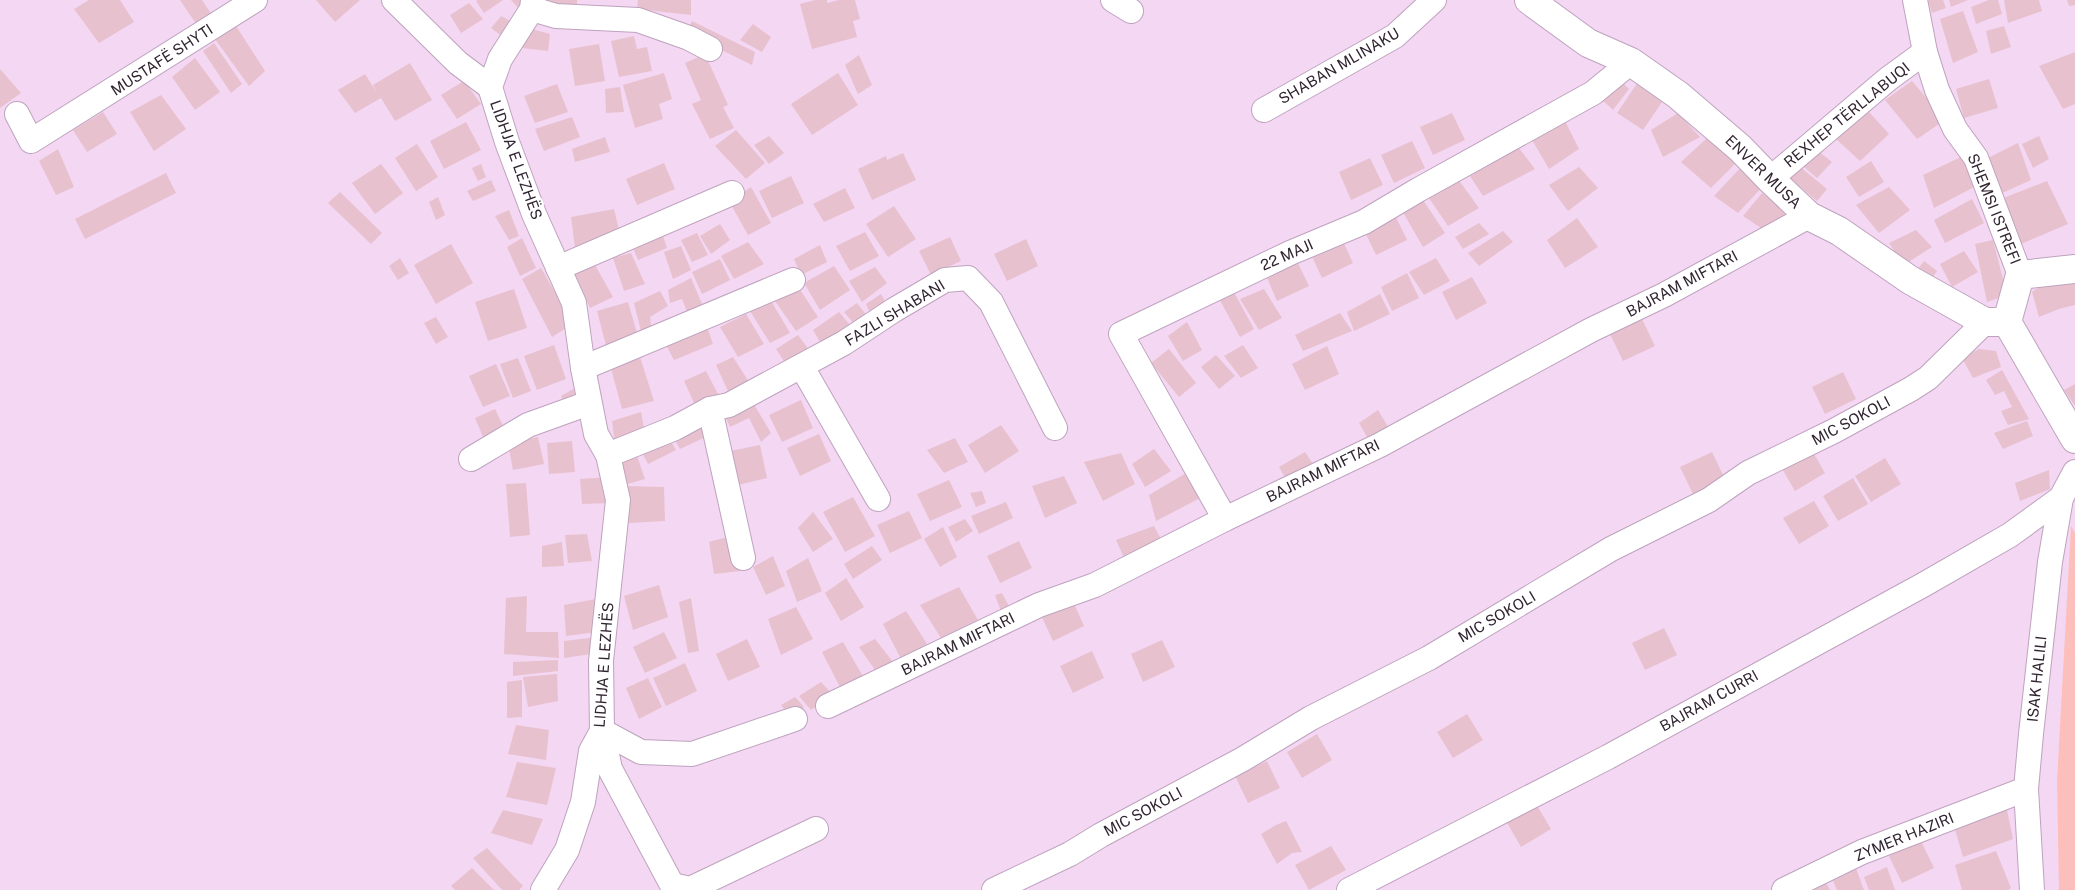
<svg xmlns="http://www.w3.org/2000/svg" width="2075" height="890" font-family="'Public Sans',sans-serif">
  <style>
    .green { fill: #fcbfbc }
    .building { fill: #e8c1cf }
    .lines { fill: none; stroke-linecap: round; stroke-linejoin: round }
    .street-casing { stroke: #bea3be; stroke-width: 26 }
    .secondary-casing { stroke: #bea3be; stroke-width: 30 }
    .street { stroke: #fff; stroke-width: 24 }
    .secondary { stroke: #fff; stroke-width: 28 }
    .labels { text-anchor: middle; stroke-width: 4.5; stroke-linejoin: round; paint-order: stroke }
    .street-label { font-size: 15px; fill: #302530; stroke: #fff }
  </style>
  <rect width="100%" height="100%" fill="#f4d7f3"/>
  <!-- green -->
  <path class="green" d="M2071,526L2075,533V890H2059L2057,781Z"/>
  <!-- building -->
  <g class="building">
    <path d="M89,0H120L134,22L99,43L74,9Z"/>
    <path d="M180,0H202L214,18L199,28Z"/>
    <path d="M316,0H360L335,22Z"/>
    <path d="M478,0H503L484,13L476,1Z"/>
    <path d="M511,0H528L519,9Z"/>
    <path d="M547,0H577V7L546,6Z"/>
    <path d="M638,0H691V15L637,9Z"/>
    <path d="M815,0H827V3L839,0H855L860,19L853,21L857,37L812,49L800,4Z"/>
    <path d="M1928,0H1943L1946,8L1932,13Z"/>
    <path d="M1949,0H1968L1951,7Z"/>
    <path d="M1989,0H1998L2002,14L1976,24L1971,7Z"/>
    <path d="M2004,0H2039L2042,11L2008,23Z"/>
    <path d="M2067,0H2075V5L2069,6Z"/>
    <path d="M469,3L483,19L461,33L450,15Z"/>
    <path d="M1963,11L1978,52L1953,63L1940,19Z"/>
    <path d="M501,16L516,24L506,39L491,28Z"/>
    <path d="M692,21L755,52L752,65L687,33Z"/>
    <path d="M753,24L771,37L762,52L740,40Z"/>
    <path d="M236,26L265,71L249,86L215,39Z"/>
    <path d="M2004,26L2011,47L1991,54L1986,31Z"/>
    <path d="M525,27L550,34L548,51L522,48Z"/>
    <path d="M634,36L637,49L647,47L652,71L619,77L611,41Z"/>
    <path d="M214,43L242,84L231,93L203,51Z"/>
    <path d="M599,44L605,81L575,86L569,49Z"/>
    <path d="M2075,52V104L2063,109L2039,66Z"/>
    <path d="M705,54L728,105L723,107L734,128L710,139L692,104L701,100L685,63Z"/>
    <path d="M859,55L872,85L858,94L845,65Z"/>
    <path d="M195,58L220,92L195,110L172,77Z"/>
    <path d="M410,63L432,100L395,121L381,98L355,113L338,90L365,74L377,93L373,85Z"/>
    <path d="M0,69L21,93L0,108Z"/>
    <path d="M664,73L672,99L659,104L663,119L635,128L623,85Z"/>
    <path d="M838,73L858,105L812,135L791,104Z"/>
    <path d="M1989,79L1998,108L1964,118L1956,89Z"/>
    <path d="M464,81L481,104L457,119L441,95Z"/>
    <path d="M1621,81L1629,89L1613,110L1601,99Z"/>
    <path d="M1912,81L1945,120L1917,139L1885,100Z"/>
    <path d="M1638,82L1664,99L1643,130L1617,113Z"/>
    <path d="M557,84L568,112L535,123L524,96Z"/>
    <path d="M620,87L624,112L606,113L605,89Z"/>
    <path d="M161,95L186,129L154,151L130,112Z"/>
    <path d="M103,112L117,134L87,152L73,130Z"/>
    <path d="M1869,112L1889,134L1860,161L1835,138Z"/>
    <path d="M1452,113L1465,140L1433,155L1420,127Z"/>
    <path d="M1678,113L1700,137L1663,157L1651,130Z"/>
    <path d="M572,117L580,137L544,151L535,129Z"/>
    <path d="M1564,119L1579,149L1549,169L1531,138Z"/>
    <path d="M466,122L481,150L444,169L430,141Z"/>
    <path d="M736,130L765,163L746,179L715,146Z"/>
    <path d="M769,136L784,153L769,164L754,145Z"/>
    <path d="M2039,136L2049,159L2033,168L2022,144Z"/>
    <path d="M605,137L610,152L575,162L572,149Z"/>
    <path d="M1706,139L1740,159L1711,188L1681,162Z"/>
    <path d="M1412,141L1425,168L1394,183L1381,155Z"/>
    <path d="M2018,143L2031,180L2000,194L1986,159Z"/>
    <path d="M417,144L438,177L416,191L395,158Z"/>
    <path d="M1519,148L1535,169L1483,196L1470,176Z"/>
    <path d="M58,149L74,187L56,195L39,161Z"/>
    <path d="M1818,151L1832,162L1817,178L1803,166Z"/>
    <path d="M903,153L916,180L872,200L858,169L886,156L887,160Z"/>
    <path d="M1965,155L1978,185L1934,208L1923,175Z"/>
    <path d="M1370,158L1383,185L1351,200L1339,172Z"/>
    <path d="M1871,161L1884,182L1859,197L1846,177Z"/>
    <path d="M664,163L675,189L637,205L626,179Z"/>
    <path d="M381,164L403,193L375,214L352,183Z"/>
    <path d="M481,164L486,177L478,181L472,168Z"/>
    <path d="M1742,166L1765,184L1738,213L1714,196Z"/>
    <path d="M1579,167L1598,188L1568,211L1549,185Z"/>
    <path d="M1800,167L1827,189L1817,201L1790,178Z"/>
    <path d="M166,173L176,193L85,239L75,219Z"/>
    <path d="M791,176L804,203L772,218L759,191Z"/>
    <path d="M1458,179L1479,208L1448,226L1427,195Z"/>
    <path d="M491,180L496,191L473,201L467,191Z"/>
    <path d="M2047,181L2068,224L2021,244L2001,199Z"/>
    <path d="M751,187L771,223L748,235L729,201Z"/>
    <path d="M1889,187L1910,210L1879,233L1856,205Z"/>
    <path d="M845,188L855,208L824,222L813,204Z"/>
    <path d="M340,192L382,233L371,244L328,203Z"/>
    <path d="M1762,193L1787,212L1767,232L1743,216Z"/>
    <path d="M438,197L445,215L436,220L429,202Z"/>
    <path d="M1421,197L1445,233L1423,247L1400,207Z"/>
    <path d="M1972,199L1984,223L1945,243L1934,220Z"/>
    <path d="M894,206L916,239L888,257L866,224Z"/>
    <path d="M614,209L620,234L575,248L571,217Z"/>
    <path d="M509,210L519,236L509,240L495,216Z"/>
    <path d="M1394,213L1407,240L1376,255L1363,228Z"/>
    <path d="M1577,218L1598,247L1565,268L1547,240Z"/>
    <path d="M1479,223L1489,234L1463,249L1455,237Z"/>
    <path d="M720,224L730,240L711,254L700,236Z"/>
    <path d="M1916,230L1932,247L1904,265L1889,243Z"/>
    <path d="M1503,231L1513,242L1479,266L1468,253Z"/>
    <path d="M865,232L879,256L850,271L836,246Z"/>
    <path d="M662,233L667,248L638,260L633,248Z"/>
    <path d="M697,233L708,255L692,262L681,240Z"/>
    <path d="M1340,235L1353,263L1322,278L1309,250Z"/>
    <path d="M950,237L961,261L931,275L919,251Z"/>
    <path d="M522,238L536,268L520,276L507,247Z"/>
    <path d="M1026,239L1038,266L1007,281L994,254Z"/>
    <path d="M1993,240L2007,295L1987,302L1975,244Z"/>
    <path d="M748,242L764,264L734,279L721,256Z"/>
    <path d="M451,244L473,283L436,304L414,265Z"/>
    <path d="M820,245L827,262L801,275L794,259Z"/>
    <path d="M681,246L691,270L673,279L664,252Z"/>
    <path d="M1964,251L1978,272L1952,287L1940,264Z"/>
    <path d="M631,253L645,284L624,291L613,258Z"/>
    <path d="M400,258L409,273L398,280L389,266Z"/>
    <path d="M1436,258L1450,281L1424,295L1409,272Z"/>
    <path d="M720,259L730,280L702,294L692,272Z"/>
    <path d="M1296,259L1309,286L1277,301L1265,273Z"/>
    <path d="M1924,261L1937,271L1928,284L1913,275Z"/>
    <path d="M595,265L613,297L590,308L575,274Z"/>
    <path d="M834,266L850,290L820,310L804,283Z"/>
    <path d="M875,267L887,283L862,302L849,281Z"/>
    <path d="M541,268L573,324L552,337L522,279Z"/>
    <path d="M1407,273L1419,298L1392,311L1381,287Z"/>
    <path d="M1472,277L1487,303L1456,320L1442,292Z"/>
    <path d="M2075,277V305L2059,309L2039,317L2032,292L2045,283Z"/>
    <path d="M691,278L705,311L689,317L682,299L670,303L668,290Z"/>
    <path d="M1230,285L1254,329L1240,337L1216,293Z"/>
    <path d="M799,288L818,317L796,331L775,301Z"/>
    <path d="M514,289L527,328L488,341L475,302Z"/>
    <path d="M1264,289L1282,318L1259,330L1240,299Z"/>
    <path d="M660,291L668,306L650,317L652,333L642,335L634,303Z"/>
    <path d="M881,294L888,306L872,317L866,304Z"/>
    <path d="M1380,294L1390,314L1354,331L1347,312Z"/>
    <path d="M770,299L790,333L770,343L750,311Z"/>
    <path d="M628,302L639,340L607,349L597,311Z"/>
    <path d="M857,303L868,317L855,325L844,312Z"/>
    <path d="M839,312L850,325L823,347L813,330Z"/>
    <path d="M1340,313L1352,331L1303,351L1295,335Z"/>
    <path d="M746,314L764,344L738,357L720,327Z"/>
    <path d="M436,317L448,337L436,344L424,323Z"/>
    <path d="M1642,319L1655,346L1623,361L1610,334Z"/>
    <path d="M705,321L713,344L674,360L663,339Z"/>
    <path d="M1187,322L1202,350L1183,361L1168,336Z"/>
    <path d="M798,335L810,351L787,366L776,349Z"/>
    <path d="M554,345L566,379L537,390L524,356Z"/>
    <path d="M1243,345L1258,368L1241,378L1224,356Z"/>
    <path d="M1327,346L1339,374L1305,390L1292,364Z"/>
    <path d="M1169,349L1196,383L1179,397L1151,363Z"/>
    <path d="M1979,349L1996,351L2001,367L1973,378L1962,358Z"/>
    <path d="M639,354L654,401L622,409L610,365Z"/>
    <path d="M1216,355L1235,376L1219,389L1201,367Z"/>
    <path d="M733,357L749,382L728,391L716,365Z"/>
    <path d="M518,358L531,391L513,398L500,364Z"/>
    <path d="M496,364L510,396L483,407L469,376Z"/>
    <path d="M2002,370L2029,419L2008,425L2001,411L2012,407L2004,391L1995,395L1986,380Z"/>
    <path d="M706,371L719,396L696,407L684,381Z"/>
    <path d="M1843,372L1856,399L1825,414L1812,387Z"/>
    <path d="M2075,384V406L2064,390Z"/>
    <path d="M573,389L580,400L566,405L561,396Z"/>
    <path d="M801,400L813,428L782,442L769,415Z"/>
    <path d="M752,401L771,433L761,442L749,418L730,427L724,414Z"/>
    <path d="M495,409L505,430L484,439L475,418Z"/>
    <path d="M1378,410L1390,430L1370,442L1359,423Z"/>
    <path d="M641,412L645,434L615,445L612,421Z"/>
    <path d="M701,421L710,435L680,449L671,433Z"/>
    <path d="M2027,421L2033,436L2003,449L1994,433Z"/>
    <path d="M1001,425L1019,451L985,473L968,445Z"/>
    <path d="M819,434L831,461L800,476L787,448Z"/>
    <path d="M667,435L676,450L648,464L639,447Z"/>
    <path d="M538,437L544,464L513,470L508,443Z"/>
    <path d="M955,438L968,462L944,473L927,450Z"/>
    <path d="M572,441L575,472L549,474L547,443Z"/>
    <path d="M760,445L767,478L738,485L730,451Z"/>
    <path d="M1810,447L1825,473L1795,491L1780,465Z"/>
    <path d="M1154,449L1171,471L1145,487L1132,464Z"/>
    <path d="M635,450L645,479L624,485L615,459Z"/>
    <path d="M1305,452L1315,467L1287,481L1279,467Z"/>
    <path d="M1712,452L1725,479L1693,494L1680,467Z"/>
    <path d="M1121,453L1135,484L1103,501L1084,462Z"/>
    <path d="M1885,458L1901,484L1871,502L1855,476Z"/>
    <path d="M2049,470L2050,489L2020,501L2015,483Z"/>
    <path d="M1188,472L1202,497L1156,521L1149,495Z"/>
    <path d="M1064,476L1077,503L1045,518L1032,486Z"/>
    <path d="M609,477L610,503L582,504L580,479Z"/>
    <path d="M1853,478L1868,504L1838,521L1823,496Z"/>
    <path d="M949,480L962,507L930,521L917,494Z"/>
    <path d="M526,483L530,535L510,537L506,484Z"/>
    <path d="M626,486L664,487L665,521L629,523Z"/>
    <path d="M982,491L986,503L976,507L970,493Z"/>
    <path d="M853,497L875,536L845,552L823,512Z"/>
    <path d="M1814,501L1829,526L1799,544L1783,518Z"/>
    <path d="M1006,502L1013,518L979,534L971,516Z"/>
    <path d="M909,511L922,538L890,553L877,525Z"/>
    <path d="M813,512L833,539L813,552L798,528Z"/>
    <path d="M965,519L973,531L956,542L948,527Z"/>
    <path d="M1154,526L1163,543L1126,562L1116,540Z"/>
    <path d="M943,527L957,557L940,567L924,539Z"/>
    <path d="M587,534L592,561L568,563L565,535Z"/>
    <path d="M731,536L741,571L714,574L709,542Z"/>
    <path d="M1019,541L1032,568L1000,583L987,556Z"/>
    <path d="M562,542L564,566L542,567V546Z"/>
    <path d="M872,546L882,560L853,579L844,564Z"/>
    <path d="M773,556L785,586L766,595L753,567Z"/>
    <path d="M808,558L822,591L797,602L786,571Z"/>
    <path d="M846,578L864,607L841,621L825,593Z"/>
    <path d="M659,585L668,617L633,630L624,596Z"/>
    <path d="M959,587L978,620L941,638L920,605Z"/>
    <path d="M1002,593L1012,612L1001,611L995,595Z"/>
    <path d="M527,596L526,632H558L559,658L504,654L506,598Z"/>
    <path d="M691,598L699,651L688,653L679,602Z"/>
    <path d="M596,599L597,632L566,636L564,605Z"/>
    <path d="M1072,599L1084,626L1053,641L1040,613Z"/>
    <path d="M796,607L813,639L781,655L768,619Z"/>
    <path d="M906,611L927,644L901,659L883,624Z"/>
    <path d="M1664,628L1677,655L1645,670L1632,643Z"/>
    <path d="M664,632L677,658L645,673L633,647Z"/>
    <path d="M597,637L598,653L564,658V641Z"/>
    <path d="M747,639L760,667L728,681L716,654Z"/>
    <path d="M875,639L893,662L877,673L859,647Z"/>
    <path d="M1162,640L1175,667L1143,682L1131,654Z"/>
    <path d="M843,642L864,678L842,691L822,652Z"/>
    <path d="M1092,651L1104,678L1073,693L1060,666Z"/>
    <path d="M558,660V671L513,676V662Z"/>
    <path d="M685,663L697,691L666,706L653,678Z"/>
    <path d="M557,674L558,701L528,707L523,677Z"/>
    <path d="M648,678L662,707L639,719L626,688Z"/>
    <path d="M522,680V717L507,718V682Z"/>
    <path d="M821,682L833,695L811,710L799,696Z"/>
    <path d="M795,697L804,707L789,715L781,705Z"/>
    <path d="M1467,714L1483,740L1453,758L1437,732Z"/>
    <path d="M516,725L549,730L546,760L508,754Z"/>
    <path d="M1317,734L1332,760L1302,778L1287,752Z"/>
    <path d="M1267,761L1280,788L1248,803L1235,776Z"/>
    <path d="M517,762L556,768L547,805L506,797Z"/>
    <path d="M1536,804L1551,829L1521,847L1506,821Z"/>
    <path d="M2006,805L2013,839L1963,857L1954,826Z"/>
    <path d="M503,810L543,819L532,845L491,833Z"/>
    <path d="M1286,821L1302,852L1292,853L1277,864L1261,834L1276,825Z"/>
    <path d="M1921,841L1934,868L1902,883L1889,856Z"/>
    <path d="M1331,846L1346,870L1309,890L1295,865Z"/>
    <path d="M487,848L523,886L519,890H502L473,858Z"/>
    <path d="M1996,851L2011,888L2008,890H1962L1955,865Z"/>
    <path d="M1854,863L1864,890H1837L1830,874Z"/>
    <path d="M1887,867L1895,890H1869L1864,877Z"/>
    <path d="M472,868L494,890H455L451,886Z"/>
    <path d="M1824,879L1830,890H1814L1812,884Z"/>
  </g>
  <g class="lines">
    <defs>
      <g id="street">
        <path d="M394,0L458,63L490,87"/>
        <path d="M533,0L532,9L500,59L490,87L507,142L534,214L574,303L583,368L596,434L608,455L618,500L601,661L602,731L591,751L583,802L567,850L543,890"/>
        <path d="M1113,0L1131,11"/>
        <path d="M1915,0L1925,52L1937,90L1955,129L1976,158L2020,275"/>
        <path d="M532,9L556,16L638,20L689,38L710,49"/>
        <path d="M1264,110L1395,36L1434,0"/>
        <path d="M17,114L31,141L255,0"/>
        <path d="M1770,179L1888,79L1925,52"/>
        <path d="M558,268L732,193"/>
        <path d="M802,367L878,499"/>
        <path d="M583,368L793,280"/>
        <path d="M710,409L743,558"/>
        <path d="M608,455L675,428L710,409L729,405L844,343L894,310L945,280L968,278L991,302L1055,428"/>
        <path d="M471,459L528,425L589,403"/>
        <path d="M1225,519L1121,334L1290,253L1364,222L1418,190L1593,93L1631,62"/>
        <path d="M828,706L1039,605L1095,585L1225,519L1380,445L1591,330L1664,295L1809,216"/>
        <path d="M795,719L692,754L641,752L602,731L610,769L672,885L690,889L816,829"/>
        <path d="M994,890L1070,854L1101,835L1243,759L1311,718L1429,658L1611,549L1709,500L1748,473L1834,431L1911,389L1928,378L1985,322"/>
        <path d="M1349,890L1608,757L1923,585L2010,535L2061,498"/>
        <path d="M1784,890L1862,852L2026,789"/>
        <path d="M2032,890L2026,789L2031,734L2050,562L2061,498L2075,472"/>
      </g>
      <g id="secondary">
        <path d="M1529,0L1588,43L1631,62L1678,95L1740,148L1770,179L1809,216L1839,231L1910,280L1985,322H2007"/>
        <path d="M2075,269L2020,275L2007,322L2075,439"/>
      </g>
    </defs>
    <!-- street casing -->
    <use href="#street" class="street-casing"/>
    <!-- secondary casing -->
    <use href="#secondary" class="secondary-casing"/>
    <!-- street -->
    <use href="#street" class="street"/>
    <!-- secondary -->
    <use href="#secondary" class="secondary"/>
  </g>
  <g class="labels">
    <!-- street labels -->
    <g class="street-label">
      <text transform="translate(162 60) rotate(-33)" y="5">MUSTAFË SHYTI</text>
      <text transform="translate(1339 66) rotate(-30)" y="5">SHABAN MLINAKU</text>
      <text transform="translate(1847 115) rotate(-39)" y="5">REXHEP TËRLLABUQI</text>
      <text transform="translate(516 160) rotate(70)" y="5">LIDHJA E LEZHËS</text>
      <text transform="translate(1763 172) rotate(44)" y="5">ENVER MUSA</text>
      <text transform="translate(1994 209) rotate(68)" y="5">SHEMSI ISTREFI</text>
      <text transform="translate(1287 255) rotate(-24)" y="5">22 MAJI</text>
      <text transform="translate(1682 284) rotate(-28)" y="5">BAJRAM MIFTARI</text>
      <text transform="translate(895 313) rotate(-31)" y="5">FAZLI SHABANI</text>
      <text transform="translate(1851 421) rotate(-28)" y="5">MIC SOKOLI</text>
      <text transform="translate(1323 471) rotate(-26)" y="5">BAJRAM MIFTARI</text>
      <text transform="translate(1497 617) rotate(-30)" y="5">MIC SOKOLI</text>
      <text transform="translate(958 644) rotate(-26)" y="5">BAJRAM MIFTARI</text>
      <text transform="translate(604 665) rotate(-86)" y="5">LIDHJA E LEZHËS</text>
      <text transform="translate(2037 679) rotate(-84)" y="5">ISAK HALILI</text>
      <text transform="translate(1709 701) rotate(-29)" y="5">BAJRAM CURRI</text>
      <text transform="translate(1143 812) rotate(-28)" y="5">MIC SOKOLI</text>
      <text transform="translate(1904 837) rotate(-22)" y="5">ZYMER HAZIRI</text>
    </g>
  </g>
</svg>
